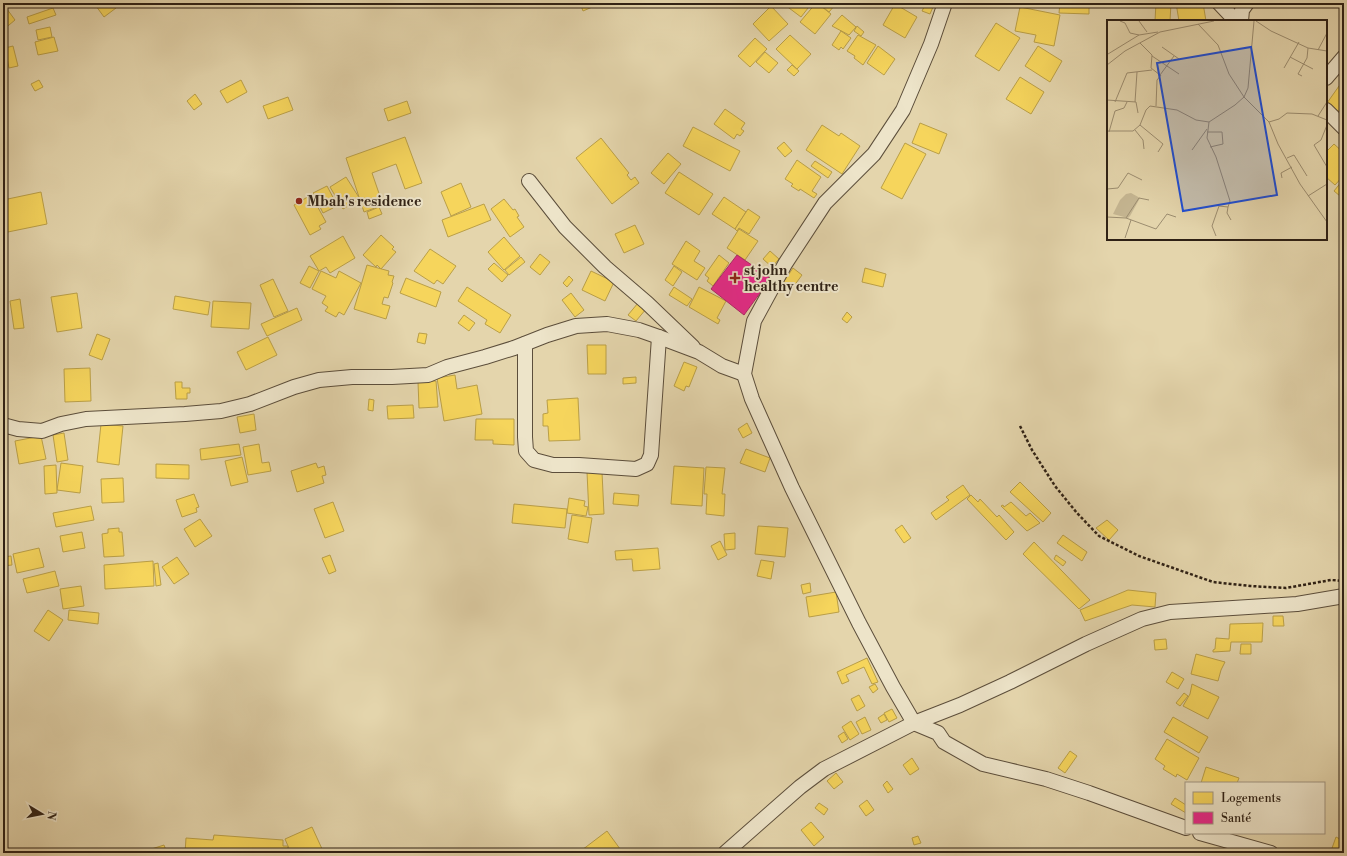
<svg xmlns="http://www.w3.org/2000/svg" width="1347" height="856" font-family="'Libre Bodoni',serif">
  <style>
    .homes { fill: #f6d55c; stroke: #ba9f47 }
    .health { fill: #e7298a; stroke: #b02767 }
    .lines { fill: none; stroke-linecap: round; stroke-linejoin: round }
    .minor-casing { stroke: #5c4e3b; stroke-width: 16 }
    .path { stroke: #2f2115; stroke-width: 2.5; stroke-dasharray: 3 2; stroke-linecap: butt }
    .minor { stroke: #ede4c9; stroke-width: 14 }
    .poi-dot { fill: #8f2418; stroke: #ede4c9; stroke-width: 1.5 }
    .labels { text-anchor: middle; stroke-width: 4; stroke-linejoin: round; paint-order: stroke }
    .poi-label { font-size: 14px; font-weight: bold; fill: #2f2115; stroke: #ede4c9; text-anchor: start }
    .inset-road { fill: none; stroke: #9c8d70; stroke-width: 1 }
    .view { fill: #1d4ed8; fill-opacity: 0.15; stroke: #1d4ed8; stroke-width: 2 }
    .inset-edge { fill: none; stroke: #2f2115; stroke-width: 2 }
  </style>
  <rect width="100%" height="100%" fill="#e4d5ac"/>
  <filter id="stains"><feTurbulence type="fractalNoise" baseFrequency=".005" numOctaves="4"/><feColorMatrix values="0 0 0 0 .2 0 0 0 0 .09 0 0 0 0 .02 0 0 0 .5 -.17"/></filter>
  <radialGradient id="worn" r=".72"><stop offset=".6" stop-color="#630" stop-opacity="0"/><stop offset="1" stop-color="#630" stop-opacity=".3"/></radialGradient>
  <!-- homes -->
  <g class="homes">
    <path d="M99,3H112L116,8L104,17L96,6Z"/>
    <path d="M580,3H596L597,5L583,11Z"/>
    <path d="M787,3H812L801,17L785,5Z"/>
    <path d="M816,3H817L831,14L815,34L800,22Z"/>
    <path d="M818,3H832L835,5L829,12Z"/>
    <path d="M926,3L933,7L930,14L922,11Z"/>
    <path d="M1060,3H1089V14L1059,13Z"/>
    <path d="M1156,3H1171L1170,21H1155Z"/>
    <path d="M1176,3H1203L1206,21H1179Z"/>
    <path d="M895,4L917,17L905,38L883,25Z"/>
    <path d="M4,5L15,20L3,30V6Z"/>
    <path d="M771,6L788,24L769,41L753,24Z"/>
    <path d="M1020,7L1060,15L1054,46L1034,42L1036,35L1015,31Z"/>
    <path d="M53,8L56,15L29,24L27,17Z"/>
    <path d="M842,15L856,27L849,35L832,26Z"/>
    <path d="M996,23L1020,38L999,71L975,56Z"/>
    <path d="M857,26L864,32L861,36L854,31Z"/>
    <path d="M50,27L52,37L38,40L36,30Z"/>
    <path d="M841,31L851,38L843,49L841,47L839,50L832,45Z"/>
    <path d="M790,35L811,54L797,69L776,49Z"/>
    <path d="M858,35L876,45L863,65L854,58L855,56L847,51Z"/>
    <path d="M54,37L58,51L38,55L35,42Z"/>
    <path d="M755,38L767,49L750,67L738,56Z"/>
    <path d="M13,46L18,66L9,68L5,48Z"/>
    <path d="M878,46L895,59L884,75L867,63Z"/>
    <path d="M1038,46L1062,61L1050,82L1025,66Z"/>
    <path d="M765,52L778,63L769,73L756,62Z"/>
    <path d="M792,65L799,71L794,76L787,70Z"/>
    <path d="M1020,77L1044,92L1031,114L1006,99Z"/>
    <path d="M1344,79V115L1327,103Z"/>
    <path d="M39,80L43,87L35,91L31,84Z"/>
    <path d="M241,80L247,92L227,103L220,91Z"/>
    <path d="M195,94L202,104L194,110L187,101Z"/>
    <path d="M288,97L293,110L268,119L263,106Z"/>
    <path d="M407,101L411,113L388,121L384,109Z"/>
    <path d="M725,109L745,123L741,129L744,131L740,136L737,134L734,139L714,124Z"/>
    <path d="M920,123L947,134L939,154L912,143Z"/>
    <path d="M822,125L839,136L841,133L860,146L842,174L806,150Z"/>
    <path d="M693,127L740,151L730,171L683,146Z"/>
    <path d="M405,137L422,183L405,189L396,164L372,173L383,205L364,212L346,158Z"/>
    <path d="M601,138L629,173L627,175L631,180L635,177L639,183L612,204L576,158Z"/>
    <path d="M784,142L792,151L785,157L777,148Z"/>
    <path d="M905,143L926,154L902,199L881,188Z"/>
    <path d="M1334,144L1344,153V175L1335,185L1326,177V152Z"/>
    <path d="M668,153L681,164L664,184L651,173Z"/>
    <path d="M797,160L821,177L812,191L817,194L814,198L800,189L799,191L791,186L793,184L785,179Z"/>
    <path d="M815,161L832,172L828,178L811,166Z"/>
    <path d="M679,172L713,194L699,215L665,193Z"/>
    <path d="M346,177L360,199L343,209L330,187Z"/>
    <path d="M1342,181L1344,183V191L1340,196L1334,191Z"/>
    <path d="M461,183L471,207L451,216L441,192Z"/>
    <path d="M327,186L336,203L332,205L333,208L323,213L313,193Z"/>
    <path d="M41,192L47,224L3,233V200Z"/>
    <path d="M311,195L326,222L319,226L321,229L310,235L294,205Z"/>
    <path d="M724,197L746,212L735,229L712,214Z"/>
    <path d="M504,199L513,210L515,209L519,216L517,217L524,227L510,237L491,209Z"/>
    <path d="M484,204L491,220L448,237L442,220Z"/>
    <path d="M379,207L382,214L369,219L367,212Z"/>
    <path d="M748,209L760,217L749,234L739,228L737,231L735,229Z"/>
    <path d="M635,225L644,244L624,253L615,234Z"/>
    <path d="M739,229L758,241L745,260L727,248Z"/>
    <path d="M381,235L394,247L392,249L396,252L381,269L377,265L376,267L363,255Z"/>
    <path d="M343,236L355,258L330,273L326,267L319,271L310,256Z"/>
    <path d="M504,237L520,256L504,270L488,252Z"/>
    <path d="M686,241L700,251L694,261L705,268L697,280L672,264Z"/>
    <path d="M430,249L456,266L443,284L437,280L434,284L414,271Z"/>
    <path d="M770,251L779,259L772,267L763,259Z"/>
    <path d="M540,254L550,262L540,275L530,267Z"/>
    <path d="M719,255L729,263L713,286L707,281L709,278L705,275Z"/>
    <path d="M521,257L525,262L509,275L505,270Z"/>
    <path d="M494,263L508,275L502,282L488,269Z"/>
    <path d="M367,265L389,271L388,275L394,276L392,282L393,283L388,298L384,297L382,304L390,306L386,319L354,309Z"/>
    <path d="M309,266L319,271L310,288L300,283Z"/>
    <path d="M674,266L682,272L673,286L665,280Z"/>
    <path d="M793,268L802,275L791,290L782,284Z"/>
    <path d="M865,268L886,274L883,287L862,282Z"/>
    <path d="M321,271L336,278L339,271L361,283L344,315L339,312L336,317L325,311L328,307L322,303L326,296L312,289Z"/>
    <path d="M591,271L614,282L605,301L582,290Z"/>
    <path d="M569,276L573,280L567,287L563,283Z"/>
    <path d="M406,278L441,292L436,307L400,293Z"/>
    <path d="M273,279L288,311L274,317L260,285Z"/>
    <path d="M467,287L511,315L500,333L485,324L487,320L458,301Z"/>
    <path d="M674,287L692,299L687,306L669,295Z"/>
    <path d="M699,287L726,301L717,318L720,320L718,324L689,307Z"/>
    <path d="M77,293L82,328L57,332L51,297Z"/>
    <path d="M571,293L584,310L575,317L562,300Z"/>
    <path d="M175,296L210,302L208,315L173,309Z"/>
    <path d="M20,299L24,328L14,329L10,301Z"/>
    <path d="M213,301L251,303L249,329L211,327Z"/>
    <path d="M638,303L646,309L636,321L628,315Z"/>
    <path d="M297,308L302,320L267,336L261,324Z"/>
    <path d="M847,312L852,317L847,323L842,319Z"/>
    <path d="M464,315L475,323L469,331L458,323Z"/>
    <path d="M419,333L427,334L425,344L417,342Z"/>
    <path d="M97,334L110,339L102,360L89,355Z"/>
    <path d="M268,337L277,355L246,370L237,352Z"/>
    <path d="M587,345H606V374H588Z"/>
    <path d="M684,362L697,367L689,387L686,386L684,391L674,386Z"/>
    <path d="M90,368L91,401L65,402L64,369Z"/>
    <path d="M455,375L457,389L477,385L482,414L444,421L437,378Z"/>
    <path d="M636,377V383L623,384V378Z"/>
    <path d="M436,381L438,407L419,408L418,382Z"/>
    <path d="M175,382H182V388H190V393H187V399H176Z"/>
    <path d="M578,398L580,440L549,441L548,426H543V414L548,413L547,400Z"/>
    <path d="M369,399L374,400L373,411L368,410Z"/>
    <path d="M413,405L414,418L388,419L387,406Z"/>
    <path d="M254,414L256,430L240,433L237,417Z"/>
    <path d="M476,419H514V445L493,444V440H475Z"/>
    <path d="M747,423L752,433L743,438L738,429Z"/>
    <path d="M101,424L123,426L119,465L97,462Z"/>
    <path d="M64,433L68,460L57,462L53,435Z"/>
    <path d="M41,436L46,459L19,464L15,441Z"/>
    <path d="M239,444L241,455L201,460L200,449Z"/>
    <path d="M259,444L262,463L269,462L271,471L248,475L243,447Z"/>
    <path d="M746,449L770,458L765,472L740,463Z"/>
    <path d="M242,457L248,482L231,486L225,461Z"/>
    <path d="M61,463L83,466L80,493L57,490Z"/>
    <path d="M316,463L318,468L324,466L326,475L322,476L324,483L297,492L291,471Z"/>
    <path d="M156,464L189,465V479L156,478Z"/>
    <path d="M56,465L57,493L45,494L44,466Z"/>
    <path d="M674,466L704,468L702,506L671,504Z"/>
    <path d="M706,467L725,468L722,494H725L724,516L706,514L707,494H704Z"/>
    <path d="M587,472H602L604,514L589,515Z"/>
    <path d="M123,478L124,502L102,503L101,479Z"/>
    <path d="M1020,482L1051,513L1043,522L1010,492Z"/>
    <path d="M963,485L970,495L936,520L931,513L949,500L946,497Z"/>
    <path d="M614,493L639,495L638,506L613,504Z"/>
    <path d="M194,494L199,507L196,508L197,512L182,517L176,500Z"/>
    <path d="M971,495L978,502L980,499L997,517L999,515L1014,532L1006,540L967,499Z"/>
    <path d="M569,498L585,501L584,506L588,507L586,516L567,513Z"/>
    <path d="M333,502L344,531L325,538L314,509Z"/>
    <path d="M1011,502L1026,516L1030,513L1040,523L1027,531L1001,506L1003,505L1004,507Z"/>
    <path d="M514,504L567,509L565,528L512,523Z"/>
    <path d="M91,506L94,520L56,527L53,513Z"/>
    <path d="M572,515L592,518L588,543L568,539Z"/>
    <path d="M200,519L212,536L195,547L184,529Z"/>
    <path d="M1107,520L1118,530L1109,540L1096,528Z"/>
    <path d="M902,525L911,538L904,543L895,530Z"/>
    <path d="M758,526L788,528L785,557L755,554Z"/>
    <path d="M119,528V532H122L124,556L104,557L102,534L108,533V529Z"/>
    <path d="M82,532L85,548L63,552L60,536Z"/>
    <path d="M735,533V549L725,550L724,534Z"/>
    <path d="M1063,535L1087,552L1082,561L1057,543Z"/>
    <path d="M720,541L727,555L718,560L711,546Z"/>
    <path d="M1034,542L1090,600L1079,609L1023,554Z"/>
    <path d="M39,548L44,567L17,573L13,554Z"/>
    <path d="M658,548L660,569L633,571L632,559L616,560L615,551Z"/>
    <path d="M330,555L336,571L329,574L322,558Z"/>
    <path d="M1056,555L1066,562L1063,566L1054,559Z"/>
    <path d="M11,556L12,565L3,566V557Z"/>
    <path d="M177,557L189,574L174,584L162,567Z"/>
    <path d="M761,560L774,562L771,579L757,576Z"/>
    <path d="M153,561L154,586L105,589L104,565Z"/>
    <path d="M158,563L161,585L156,586L154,564Z"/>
    <path d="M55,571L59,586L27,593L23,579Z"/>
    <path d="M810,583L811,592L803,594L801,585Z"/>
    <path d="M81,586L84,606L63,609L60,589Z"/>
    <path d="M1128,590L1156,593L1155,607L1132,605L1085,621L1080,610Z"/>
    <path d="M836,592L839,612L809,617L806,597Z"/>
    <path d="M48,610L63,620L49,641L34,631Z"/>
    <path d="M69,610L99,613L98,624L68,620Z"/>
    <path d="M1273,616H1283L1284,626H1273Z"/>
    <path d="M1263,623L1262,642H1231L1230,651L1213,652V650L1215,649L1216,638L1229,639L1230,624Z"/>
    <path d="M1166,639L1167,649L1155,650L1154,640Z"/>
    <path d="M1241,644H1251V654H1240Z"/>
    <path d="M1196,654L1225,662L1221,670L1218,681L1191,674Z"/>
    <path d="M867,658L878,682L872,684L864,667L846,675L849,681L842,684L837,672Z"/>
    <path d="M1172,672L1184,679L1178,689L1166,682Z"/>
    <path d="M875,684L878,689L873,693L869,687Z"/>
    <path d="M1192,684L1219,697L1208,719L1183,706L1190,694Z"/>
    <path d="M1184,693L1188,696L1180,706L1176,703Z"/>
    <path d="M859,695L865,706L857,711L851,699Z"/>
    <path d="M892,709L897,718L889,722L884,713Z"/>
    <path d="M884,714L887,720L881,723L878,718Z"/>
    <path d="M865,717L871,730L862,734L856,722Z"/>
    <path d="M1173,717L1208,737L1199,753L1164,732Z"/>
    <path d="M851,721L859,734L850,740L842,727Z"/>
    <path d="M844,732L848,739L842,743L838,736Z"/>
    <path d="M1167,739L1199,758L1187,780L1177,774L1176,777L1163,769L1165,766L1155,759Z"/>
    <path d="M1070,751L1077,756L1065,773L1058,768Z"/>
    <path d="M912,758L919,769L910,775L903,765Z"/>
    <path d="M1206,767L1239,778L1237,783H1201Z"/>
    <path d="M836,773L843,782L834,789L827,781Z"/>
    <path d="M887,781L893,789L888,793L883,785Z"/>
    <path d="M1175,798L1186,805V813L1171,804Z"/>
    <path d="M867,800L874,810L866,816L859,806Z"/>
    <path d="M819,803L828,809L824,815L815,808Z"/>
    <path d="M811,822L824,837L814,846L801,830Z"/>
    <path d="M312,827L323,851L319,853H291L285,839Z"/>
    <path d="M607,831L623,853H578Z"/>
    <path d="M214,835L283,840V846H288L287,853H185L186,838L213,840Z"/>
    <path d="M918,836L921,843L914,845L912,838Z"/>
    <path d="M1336,837L1344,841V845L1341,853L1331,851Z"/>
    <path d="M164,845L167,853H139Z"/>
  </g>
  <!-- health -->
  <path class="health" d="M737,255L771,278L744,315L711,289Z"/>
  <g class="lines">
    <defs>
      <g id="minor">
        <path d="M945,3L931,44L903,110L874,154L825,203L785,264L754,321L744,374L752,399L792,488L859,623L893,687L914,723L938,733L944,742L983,764L1046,779L1089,793L1186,828"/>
        <path d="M1219,3L1236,21"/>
        <path d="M1241,21L1242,10L1247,3"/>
        <path d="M1326,78L1344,57"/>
        <path d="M1326,110L1344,128"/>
        <path d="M529,181L565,227L605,267L647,303L693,347"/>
        <path d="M525,344V437L526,451L534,460L553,465H579L636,469L647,464L651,455L659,337"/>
        <path d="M3,425L18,429L42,431L61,424L86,419L185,414L221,411L250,404L294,387L319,380L352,377H392L428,375L447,367L485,357L514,348L547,335L576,326L607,324L639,330L659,337L699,352L722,366L744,374"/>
        <path d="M1200,833L1271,853"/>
        <path d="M725,853L800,787L824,769L914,723L960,705L1010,682L1086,644L1142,619L1170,612L1297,604L1344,596"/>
      </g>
    </defs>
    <!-- minor casing -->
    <use href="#minor" class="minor-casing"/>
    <!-- path -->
    <path class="path" d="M1020,426L1032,450L1055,486L1077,513L1099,536L1139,556L1213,582L1250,586L1286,588L1331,580L1344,581"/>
    <!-- minor -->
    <use href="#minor" class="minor"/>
  </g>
  <!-- markers -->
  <g class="poi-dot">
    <circle cx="299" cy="201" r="4"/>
    <path d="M733 272h4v4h4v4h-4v4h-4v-4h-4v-4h4z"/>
  </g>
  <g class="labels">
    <!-- poi labels -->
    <g class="poi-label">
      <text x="307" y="206">Mbah's residence</text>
      <text x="744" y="275">st john<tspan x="744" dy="16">healthy centre</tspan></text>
    </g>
  </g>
  <!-- overview -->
  <g transform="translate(1107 20)">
    <rect width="220" height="220" fill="#e4d5ac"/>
    <path d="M24,173L33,178L23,196L21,198L6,194L13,180L19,174Z" fill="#c5b692"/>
    <path class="inset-road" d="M13,1L18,3L23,13L32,15M32,1L40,12M149,1L164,11L201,28L220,31M91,4L111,25L122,54L137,77L162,102L171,124L193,164L220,202M33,23L45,35L44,48L53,55L67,36M55,27L72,39M211,30L220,13M1,34L32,15L51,12M45,36L72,54M183,37L206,49M0,45L18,31L53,12L107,1M177,48L192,22M195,56L191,54L200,38L201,28M0,80L29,82L31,93M8,82L20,53L45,50M28,82L30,52M49,86L50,60L54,55M211,96L220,82M102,102L100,118L109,137L123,181L121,187L112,186L105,206L109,216M162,102L172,99L180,93L205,94L220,100M33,105L56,124L51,132M220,105L214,120L207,125L220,147M28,110L36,120L37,129M0,111H26L33,105L39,90L43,86L70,90L89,100L102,102L128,85L137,77L141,68L147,1M2,112L8,91L17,88L20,82M100,112H115L116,124L103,127M85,130L100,109M180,138L187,135L200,156M175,158L174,153L185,147M0,169L11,168L21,153L35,160M201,176L220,164M121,187L120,193L124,200M0,197L19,198L49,209L60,194L69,197M19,198L32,178L42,180M18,218L24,200"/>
    <path class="view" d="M144,27L170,175L76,191L50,43Z"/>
    <rect width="220" height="220" class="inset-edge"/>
  </g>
  <!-- margin -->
  <rect width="1347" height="856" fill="none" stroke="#e4d5ac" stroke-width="16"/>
  <rect x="4" y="4" width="1339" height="848" fill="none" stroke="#2f2115" stroke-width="2"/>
  <rect x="8" y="8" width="1331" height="840" fill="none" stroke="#2f2115"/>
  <!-- legend -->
  <rect x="1185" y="782" width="140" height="52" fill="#ede4c9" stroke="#a19681"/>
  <rect x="1193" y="792" width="20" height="12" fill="#f6d55c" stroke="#a19681"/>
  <text x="1221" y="802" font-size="12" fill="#2f2115">Logements</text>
  <rect x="1193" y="812" width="20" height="12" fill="#e7298a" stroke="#a19681"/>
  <text x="1221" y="822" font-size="12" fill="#2f2115">Santé</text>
  <!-- north arrow -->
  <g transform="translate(42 814) rotate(100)" stroke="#ede4c9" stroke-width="3" paint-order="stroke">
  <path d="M0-3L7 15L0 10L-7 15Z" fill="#2f2115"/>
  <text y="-6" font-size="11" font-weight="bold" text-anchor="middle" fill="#2f2115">N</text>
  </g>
  <rect width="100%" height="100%" filter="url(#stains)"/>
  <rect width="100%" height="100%" fill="url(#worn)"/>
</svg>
